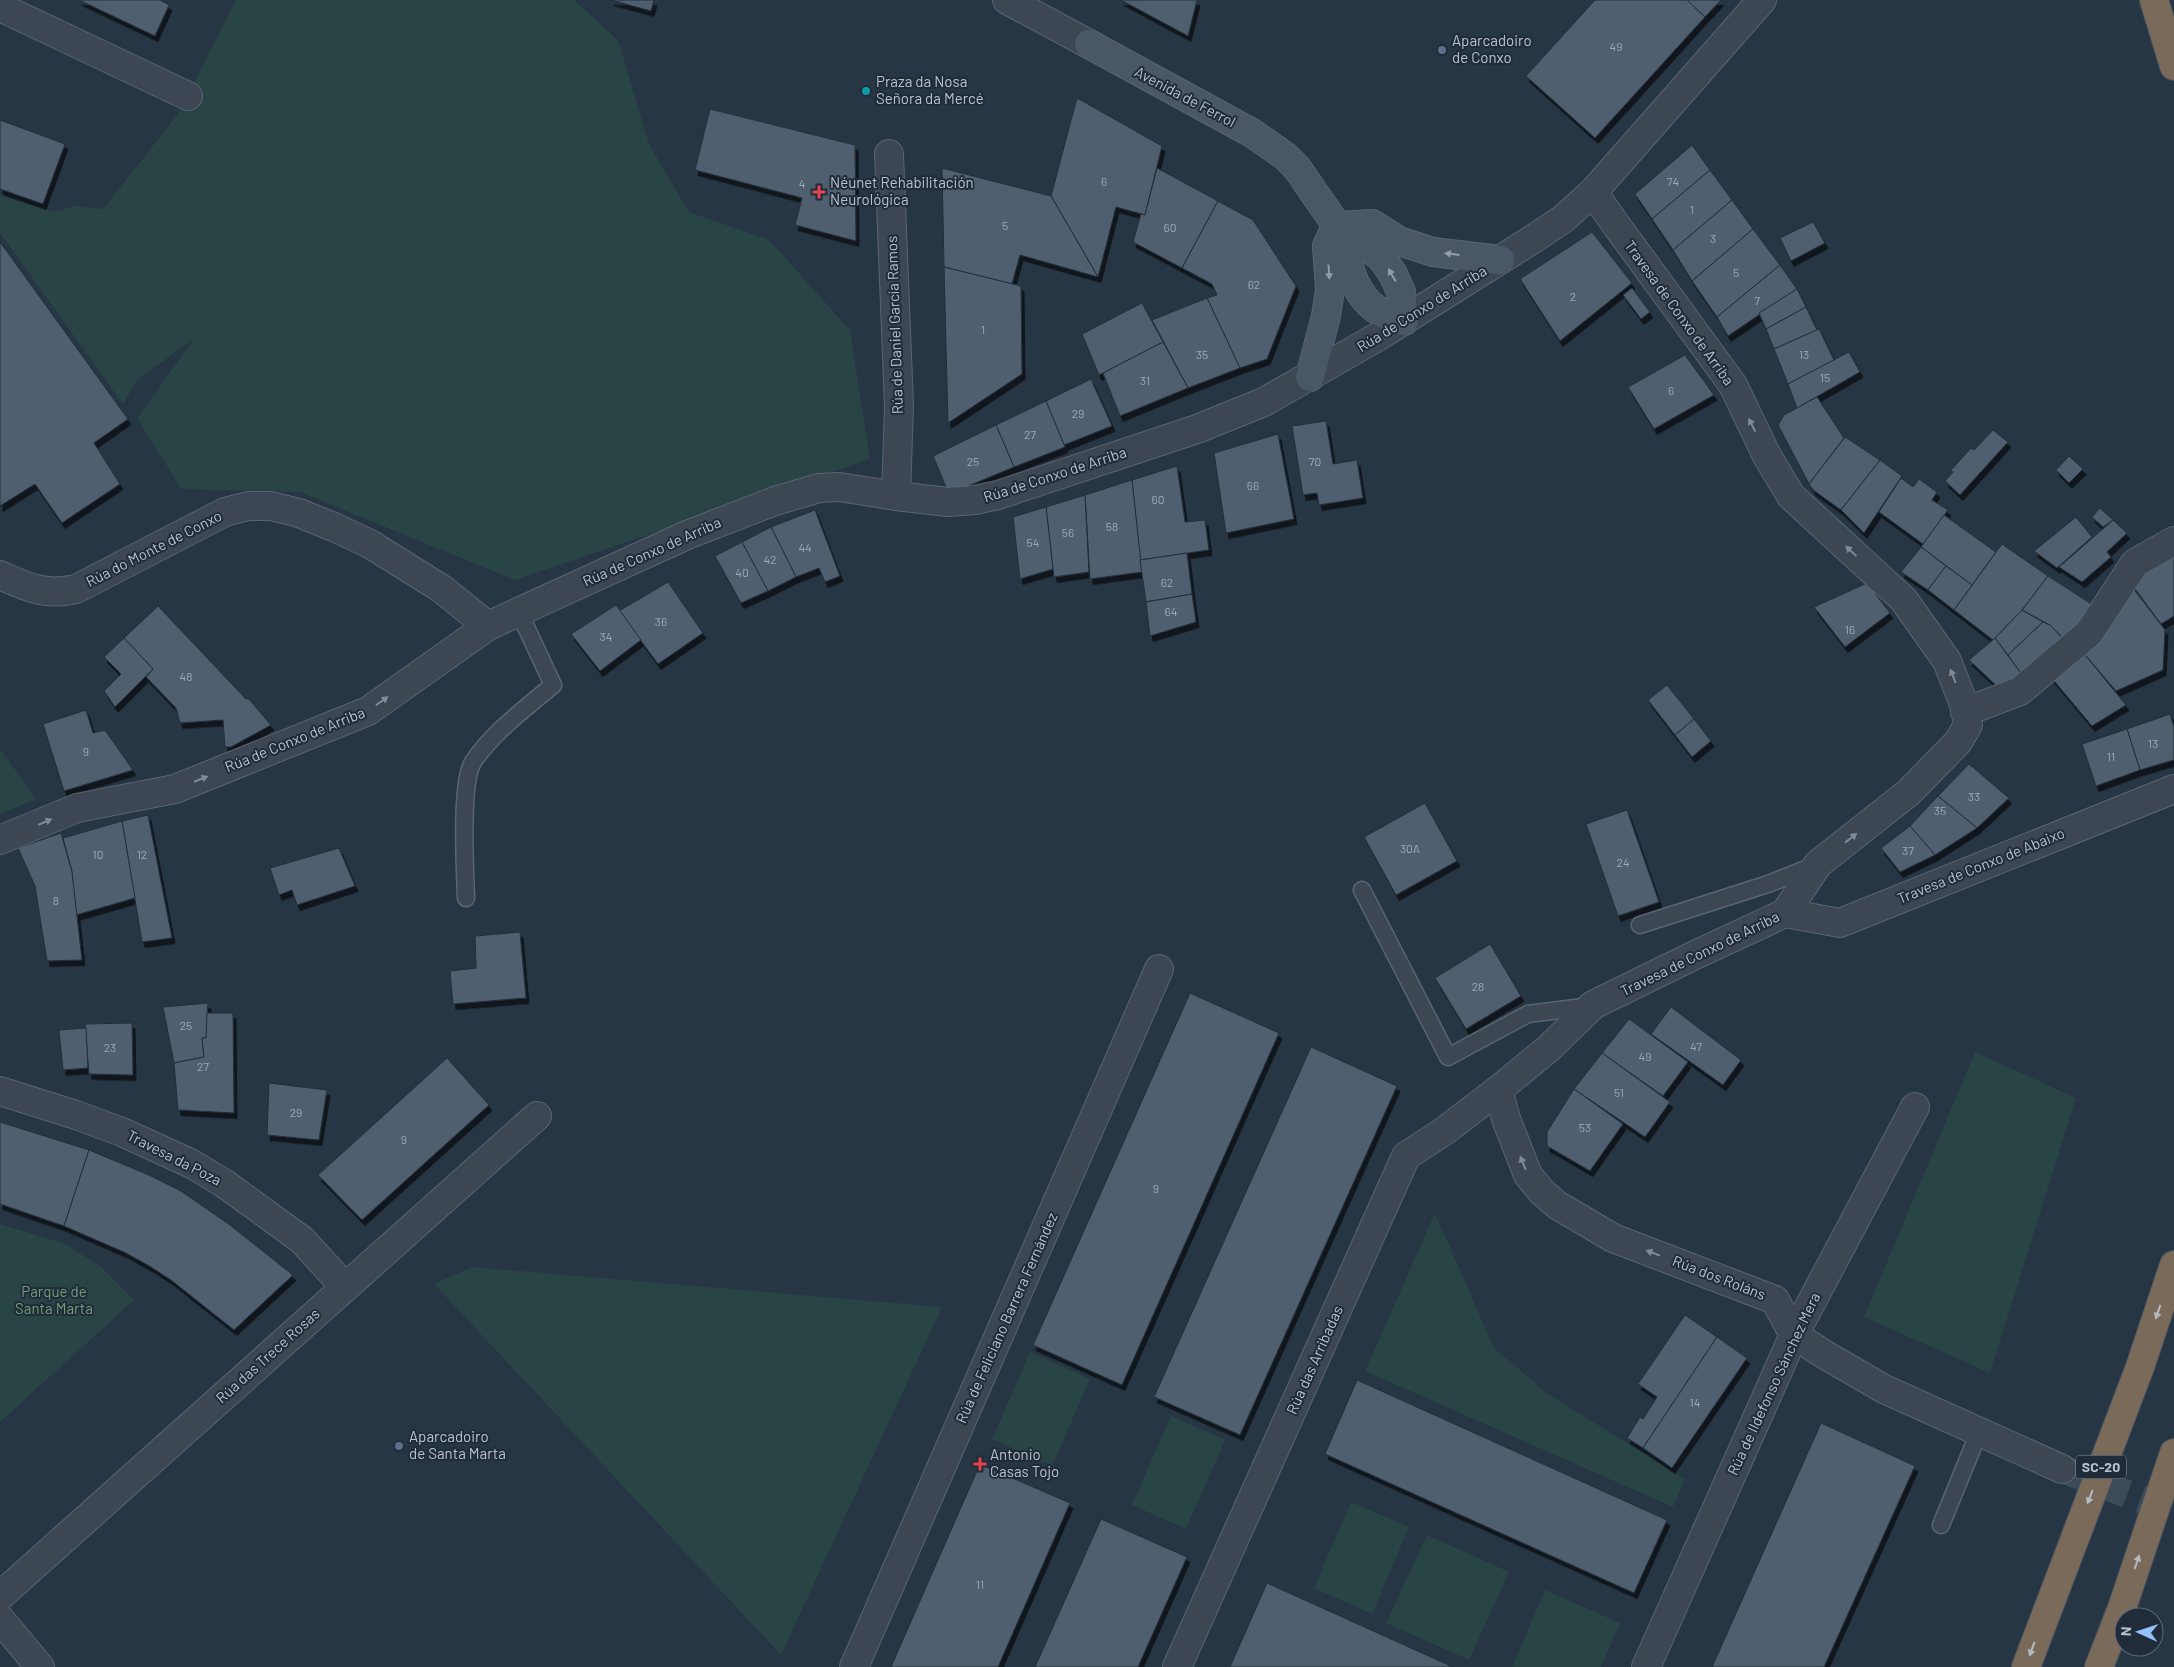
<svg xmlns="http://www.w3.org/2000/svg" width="2174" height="1667" font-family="Barlow,sans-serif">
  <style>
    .green { fill: #294445 }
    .building { fill: #505f6f; stroke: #222e3b; filter: url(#shadow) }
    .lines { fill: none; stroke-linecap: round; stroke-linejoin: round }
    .street-tunnel { stroke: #3d4b59; stroke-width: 28; stroke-dasharray: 28 14; stroke-linecap: butt }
    .lane-casing { stroke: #5a6571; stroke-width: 19 }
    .street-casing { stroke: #5a6571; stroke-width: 30 }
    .secondary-casing { stroke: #5a6571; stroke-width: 30 }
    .highway-casing { stroke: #46525e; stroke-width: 30 }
    .lane { stroke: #3c4753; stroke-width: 16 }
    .street { stroke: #3c4753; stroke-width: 28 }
    .secondary { stroke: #4a5766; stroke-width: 28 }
    .highway { stroke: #796a59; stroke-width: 28 }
    .oneway { fill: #929da9 }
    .oneway2 { fill: #818b96 }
    .oneway3 { fill: #b3b9c1 }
    .service-dot { fill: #5c6f8a; stroke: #202c39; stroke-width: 2 }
    .culture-dot { fill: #0f9aa8; stroke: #202c39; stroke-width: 2 }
    .health-dot { fill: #e0444e; stroke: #202c39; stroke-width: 2 }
    .labels { text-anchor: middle; stroke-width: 4; stroke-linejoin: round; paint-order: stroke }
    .number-label { font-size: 12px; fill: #9fa9b6 }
    .shield { fill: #202c39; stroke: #8b95a1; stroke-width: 1 }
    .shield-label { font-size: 14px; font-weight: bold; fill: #b9c2cd }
    .poi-label { font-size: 15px; fill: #b9c2cd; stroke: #202c39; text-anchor: start }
    .street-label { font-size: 15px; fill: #b9c2cd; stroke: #202c39 }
    .park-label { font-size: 15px; fill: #719e77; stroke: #202c39 }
  </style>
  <defs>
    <filter id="shadow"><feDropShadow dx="3" dy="5.5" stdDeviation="0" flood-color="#0009"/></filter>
  </defs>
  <rect width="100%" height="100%" fill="#273644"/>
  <!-- green -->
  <g class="green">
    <path d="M236,0H574L618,40L649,144L689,212L769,240L850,330L870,459L515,580L300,492L181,489L137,418L195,338L138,379L123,404L0,233V195L54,212L76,206L103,209L178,114Z"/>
    <path d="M0,749L36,799L0,814Z"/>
    <path d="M1975,1052L2076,1098L1990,1373L1864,1317Z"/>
    <path d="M1435,1213L1494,1348L1548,1394L1685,1479L1673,1507L1365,1371Z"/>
    <path d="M0,1224L65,1244L100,1266L134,1300L0,1422Z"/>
    <path d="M472,1267L942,1307L781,1655L434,1284Z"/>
    <path d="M1030,1352L1090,1379L1052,1466L992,1439Z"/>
    <path d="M1171,1416L1225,1440L1186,1529L1132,1505Z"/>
    <path d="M1351,1502L1409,1527L1372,1614L1314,1588Z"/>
    <path d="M1427,1535L1509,1572L1469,1660L1386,1623Z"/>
    <path d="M1545,1590L1620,1623L1601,1667H1512Z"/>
  </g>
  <!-- building -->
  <g class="building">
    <path d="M79,0H160L169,5L155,36Z"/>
    <path d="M611,0H654L651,11Z"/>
    <path d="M1121,0H1197L1188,36Z"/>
    <path d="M1595,0H1687L1705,17L1595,138L1526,76Z"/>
    <path d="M1687,0H1721L1705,17Z"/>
    <path d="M1077,98L1162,146L1145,215L1116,207L1098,277L1051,196Z"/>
    <path d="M710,109L855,145L856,241L795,225L802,198L695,170Z"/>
    <path d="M0,120L65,144L43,204L0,189Z"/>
    <path d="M1692,145L1710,170L1652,219L1635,194Z"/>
    <path d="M942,168L1051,196L1098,277L1020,255L1012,284L944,267Z"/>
    <path d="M1157,168L1218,201L1182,268L1133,242L1141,214L1145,215Z"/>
    <path d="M1710,170L1732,200L1673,250L1652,219Z"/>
    <path d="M1732,200L1753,229L1692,281L1673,250Z"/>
    <path d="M1218,201L1253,220L1296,286L1267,359L1240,368L1207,298L1217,295L1212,284L1182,268Z"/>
    <path d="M1813,222L1825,243L1791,261L1780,238Z"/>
    <path d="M1753,229L1780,265L1717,317L1692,281Z"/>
    <path d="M1592,232L1632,283L1560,341L1520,279Z"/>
    <path d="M0,242L128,419L94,443L120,484L62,523L35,484L0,506Z"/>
    <path d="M1780,265L1797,289L1728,336L1717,317Z"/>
    <path d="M944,267L1021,286L1022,374L948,423Z"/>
    <path d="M1632,288L1650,312L1641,319L1623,295Z"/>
    <path d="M1797,289L1806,307L1766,329L1759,313Z"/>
    <path d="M1207,298L1240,368L1188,388L1152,320Z"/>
    <path d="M1142,303L1163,342L1099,375L1082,334Z"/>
    <path d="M1806,307L1817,330L1774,349L1766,329Z"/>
    <path d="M1819,329L1834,360L1788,384L1774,349Z"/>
    <path d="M1163,342L1188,388L1120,416L1103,373Z"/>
    <path d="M1849,352L1860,372L1797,408L1788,384Z"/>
    <path d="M1685,355L1714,395L1654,429L1628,387Z"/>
    <path d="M1091,379L1112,426L1064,445L1046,401Z"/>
    <path d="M1817,397L1844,438L1809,484L1778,425L1784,415Z"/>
    <path d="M1046,401L1065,447L1014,467L996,425Z"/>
    <path d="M1326,421L1333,464L1357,460L1363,498L1319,505L1317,493L1303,495L1292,426Z"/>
    <path d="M996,425L1014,467L949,494L933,456Z"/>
    <path d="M1993,430L2008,442L1960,495L1945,481L1953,472L1951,470L1971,448L1974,450Z"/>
    <path d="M1278,434L1294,519L1226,533L1214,453Z"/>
    <path d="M1845,437L1880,460L1841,510L1813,490L1809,484Z"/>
    <path d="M2069,456L2083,469L2069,483L2056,470Z"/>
    <path d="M1880,460L1902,476L1864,533L1841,510Z"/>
    <path d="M1177,466L1185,522L1205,520L1209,550L1140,560L1132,480Z"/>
    <path d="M1901,478L1913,487L1919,479L1937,492L1932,500L1948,510L1923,544L1879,512Z"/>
    <path d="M1132,480L1142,572L1090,579L1085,495Z"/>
    <path d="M1085,495L1089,572L1054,577L1046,507Z"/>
    <path d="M1046,507L1053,569L1020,579L1013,517Z"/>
    <path d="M2100,508L2113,520L2103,527L2092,517Z"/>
    <path d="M815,510L840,576L825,582L819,568L796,577L771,527Z"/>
    <path d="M1944,515L1996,552L1972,585L1921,547Z"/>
    <path d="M2076,517L2092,537L2057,568L2034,551Z"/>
    <path d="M2113,520L2127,533L2107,552L2111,557L2082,582L2059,567Z"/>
    <path d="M771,527L796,577L768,591L742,542Z"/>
    <path d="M742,542L768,591L741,603L715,556Z"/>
    <path d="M2002,544L2048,576L2022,610L1993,640L1954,610Z"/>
    <path d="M2174,546V616L2161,624L2127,578Z"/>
    <path d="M1921,547L1946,566L1928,590L1901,572Z"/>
    <path d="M1187,553L1192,594L1146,602L1140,560Z"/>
    <path d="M1946,566L1972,585L1954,610L1928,590Z"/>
    <path d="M2048,576L2093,605L2067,643L2050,625L2022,610Z"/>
    <path d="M668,582L703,633L658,664L619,611Z"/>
    <path d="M1867,583L1890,613L1845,647L1814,607Z"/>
    <path d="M2133,588L2165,630L2163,670L2116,691L2081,650Z"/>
    <path d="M1192,594L1196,622L1150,636L1146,602Z"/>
    <path d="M616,605L641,640L600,671L571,634Z"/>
    <path d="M158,606L246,699L248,698L271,725L231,747H225L223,720L180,723L176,708L146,677L153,669L124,638Z"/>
    <path d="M2022,610L2043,622L2008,655L1995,638Z"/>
    <path d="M2043,622L2050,625L2067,643L2022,675L2008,655Z"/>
    <path d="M124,638L153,669L115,707L104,691L121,674L104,657Z"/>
    <path d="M1995,638L2022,675L2002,691L1969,660Z"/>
    <path d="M2081,650L2126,705L2092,726L2050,676Z"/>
    <path d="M1667,685L1694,719L1675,735L1648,700Z"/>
    <path d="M86,710L93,733L105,730L133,770L64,791L43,724Z"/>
    <path d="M2170,714L2174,727V760L2140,770L2127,729Z"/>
    <path d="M1694,719L1711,741L1692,757L1675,735Z"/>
    <path d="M2127,729L2140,770L2096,786L2082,744Z"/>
    <path d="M1969,764L2009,798L1977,828L1938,796Z"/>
    <path d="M1938,796L1977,828L1935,855L1910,826Z"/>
    <path d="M1425,803L1457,861L1396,895L1364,837Z"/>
    <path d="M1627,810L1659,902L1618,916L1586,824Z"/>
    <path d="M148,815L172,938L142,942L122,821Z"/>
    <path d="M122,821L135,898L76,915L72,872L63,838Z"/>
    <path d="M1910,826L1935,855L1900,872L1881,848Z"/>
    <path d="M61,833L72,872L82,960L47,961L35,886L18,848Z"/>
    <path d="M339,848L355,886L297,905L292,890L279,895L270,868Z"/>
    <path d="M520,932L526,998L453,1004L450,971L476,968L475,936Z"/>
    <path d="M1490,944L1521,996L1466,1029L1435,978Z"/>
    <path d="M1190,993L1279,1033L1122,1385L1033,1345Z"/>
    <path d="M208,1003L206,1038H202L204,1057L174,1063L163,1007Z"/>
    <path d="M1671,1007L1741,1060L1723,1085L1651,1034Z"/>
    <path d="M207,1013H233L234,1113L178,1110L174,1063L204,1057L202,1038H206Z"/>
    <path d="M1629,1019L1688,1062L1663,1096L1602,1053Z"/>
    <path d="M132,1023L133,1075L89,1074L85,1024Z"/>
    <path d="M86,1028L88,1068L63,1070L59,1030Z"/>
    <path d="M1311,1047L1397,1086L1240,1435L1154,1397Z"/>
    <path d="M1602,1053L1670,1102L1645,1137L1574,1089Z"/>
    <path d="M447,1058L489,1105L362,1220L318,1175Z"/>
    <path d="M269,1083L327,1090L319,1140L267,1135Z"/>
    <path d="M1574,1089L1623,1124L1590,1171L1547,1146V1132Z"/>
    <path d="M0,1122L89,1150L64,1226L0,1204Z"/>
    <path d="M89,1150L149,1175L181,1191L230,1225L293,1275L234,1330L171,1280L151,1267L126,1253L64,1226Z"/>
    <path d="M1685,1315L1717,1337L1643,1448L1627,1438L1640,1417L1643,1419L1657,1397L1638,1384Z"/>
    <path d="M1717,1337L1747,1358L1672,1468L1643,1448Z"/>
    <path d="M1357,1380L1667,1520L1634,1593L1325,1454Z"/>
    <path d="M1821,1423L1915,1466L1824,1667H1712Z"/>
    <path d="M980,1464L1070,1503L998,1667H891Z"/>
    <path d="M1101,1519L1187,1557L1138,1667H1035Z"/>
    <path d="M1267,1583L1453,1667H1230Z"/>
  </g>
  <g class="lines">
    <!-- street-tunnel -->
    <path class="street-tunnel" d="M2062,1469L2174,1512"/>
    <defs>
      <g id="lane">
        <path d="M1362,890L1448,1057L1528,1014L1591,1006"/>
        <path d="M466,898C465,870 460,783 473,762C494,731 525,709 553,685L519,612"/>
        <path d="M1640,925L1768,884L1816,865"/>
        <path d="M1941,1525L1979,1432"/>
      </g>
      <g id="street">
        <path d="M1007,0L1089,44"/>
        <path d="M0,7L188,96"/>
        <path d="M889,154L899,406L896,496"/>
        <path d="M0,575C27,587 45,596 76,589L225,512L248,506H271L299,513L336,528L370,544L442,589L488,626"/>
        <path d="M1965,712L2020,691L2089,633L2135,563L2174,541"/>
        <path d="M0,840L77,808L175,789L368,711L488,626L687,535L775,501L819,488L839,487L896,496L948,502L975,500L998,495L1197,429L1264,402L1379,336L1533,239L1563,219L1593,192L1762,0"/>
        <path d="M1785,913L1840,923L2174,789"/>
        <path d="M1498,1090L1506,1119L1528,1175L1542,1192L1557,1205L1613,1238L1775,1300L1794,1335L1827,1356L1884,1389L2062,1469"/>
        <path d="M0,1091L76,1115L122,1132L192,1164L225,1184L302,1240L345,1287"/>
        <path d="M0,1596L537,1116"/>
        <path d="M0,1619L40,1667"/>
        <path d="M854,1667L1159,969"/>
        <path d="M1177,1667L1406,1156L1443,1132L1498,1090L1549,1048L1593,1005L1695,955L1785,913L1818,864L1908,793L1958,742L1968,725L1965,707L1947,661L1904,600L1791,496L1767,456L1733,385L1614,222L1593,192"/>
        <path d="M1646,1667L1794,1335L1915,1107"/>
      </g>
      <g id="secondary">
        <path d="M1089,44L1252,133L1285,156L1297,168L1337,226L1381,257L1393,274L1401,292L1404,321C1396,318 1386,316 1379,311C1351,295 1346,254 1337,226"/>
        <path d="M1337,226L1372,224L1399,241L1433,252L1500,260"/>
        <path d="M1310,377L1326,316L1330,290L1327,246L1336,227"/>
      </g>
      <g id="highway">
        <path d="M2154,0L2174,66"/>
        <path d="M2026,1667L2140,1367L2174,1265"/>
        <path d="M2099,1667L2122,1608L2174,1453"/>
      </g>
    </defs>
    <!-- lane casing -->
    <use href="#lane" class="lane-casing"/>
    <!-- street casing -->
    <use href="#street" class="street-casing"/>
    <!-- secondary casing -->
    <use href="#secondary" class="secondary-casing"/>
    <!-- highway casing -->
    <use href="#highway" class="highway-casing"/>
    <!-- lane -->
    <use href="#lane" class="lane"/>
    <!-- street -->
    <use href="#street" class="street"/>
    <!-- secondary -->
    <use href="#secondary" class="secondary"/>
    <!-- highway -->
    <use href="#highway" class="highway"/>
  </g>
  <!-- one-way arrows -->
  <defs><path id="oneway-solid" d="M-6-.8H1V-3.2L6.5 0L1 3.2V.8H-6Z" transform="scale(1.25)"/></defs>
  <g class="oneway">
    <use href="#oneway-solid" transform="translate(1452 254) rotate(-173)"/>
    <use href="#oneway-solid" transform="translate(1329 272) rotate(86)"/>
    <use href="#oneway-solid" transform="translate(1392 275) rotate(-120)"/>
  </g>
  <g class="oneway2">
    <use href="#oneway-solid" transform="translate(1752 425) rotate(-116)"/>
    <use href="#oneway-solid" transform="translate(1851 551) rotate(-137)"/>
    <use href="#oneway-solid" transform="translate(1953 676) rotate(-111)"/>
    <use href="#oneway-solid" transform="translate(382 701) rotate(-35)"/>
    <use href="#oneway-solid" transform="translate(201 779) rotate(-22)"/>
    <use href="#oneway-solid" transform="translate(45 822) rotate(-23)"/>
    <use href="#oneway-solid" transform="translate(1851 838) rotate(-38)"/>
    <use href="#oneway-solid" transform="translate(1523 1163) rotate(-112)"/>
    <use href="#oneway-solid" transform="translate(1653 1253) rotate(-159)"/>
  </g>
  <g class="oneway3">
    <use href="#oneway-solid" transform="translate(2158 1312) rotate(109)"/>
    <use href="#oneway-solid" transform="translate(2090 1497) rotate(111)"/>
    <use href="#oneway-solid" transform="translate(2137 1562) rotate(-71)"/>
    <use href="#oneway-solid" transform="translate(2032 1649) rotate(110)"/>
  </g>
  <!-- markers -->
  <g class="service-dot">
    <circle cx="1442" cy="50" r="5"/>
    <circle cx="399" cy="1446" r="5"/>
  </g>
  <circle class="culture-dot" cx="866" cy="91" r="5"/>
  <g class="health-dot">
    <path d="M816.5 184.5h5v5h5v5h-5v5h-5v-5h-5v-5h5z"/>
    <path d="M977.5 1456.5h5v5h5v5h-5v5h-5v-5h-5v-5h5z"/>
  </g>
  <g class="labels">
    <!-- number labels -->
    <g class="number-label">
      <text x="1616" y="51">49</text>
      <text x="1104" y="186">6</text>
      <text x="1673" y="186">74</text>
      <text x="802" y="188">4</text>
      <text x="1692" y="214">1</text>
      <text x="1005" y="230">5</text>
      <text x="1170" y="232">60</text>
      <text x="1713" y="243">3</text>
      <text x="1736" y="277">5</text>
      <text x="1254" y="289">62</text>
      <text x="1573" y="301">2</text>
      <text x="1757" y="305">7</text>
      <text x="983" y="334">1</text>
      <text x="1202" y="359">35</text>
      <text x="1804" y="359">13</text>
      <text x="1825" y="382">15</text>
      <text x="1145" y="385">31</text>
      <text x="1671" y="395">6</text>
      <text x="1078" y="418">29</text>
      <text x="1030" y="439">27</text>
      <text x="973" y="466">25</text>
      <text x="1315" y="466">70</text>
      <text x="1253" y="490">66</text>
      <text x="1158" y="504">60</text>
      <text x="1112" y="531">58</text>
      <text x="1068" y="537">56</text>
      <text x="1033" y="547">54</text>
      <text x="805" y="552">44</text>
      <text x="770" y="564">42</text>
      <text x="742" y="577">40</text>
      <text x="1167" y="587">62</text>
      <text x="1171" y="616">64</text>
      <text x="661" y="626">36</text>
      <text x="1850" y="634">16</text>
      <text x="606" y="641">34</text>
      <text x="186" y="681">48</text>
      <text x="2153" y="748">13</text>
      <text x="86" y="756">9</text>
      <text x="2111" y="761">11</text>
      <text x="1974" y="801">33</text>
      <text x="1940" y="815">35</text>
      <text x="1410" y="853">30A</text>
      <text x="1908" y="855">37</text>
      <text x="98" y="859">10</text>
      <text x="142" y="859">12</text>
      <text x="1623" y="867">24</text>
      <text x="56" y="905">8</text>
      <text x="1478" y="991">28</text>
      <text x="186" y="1030">25</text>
      <text x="1696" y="1051">47</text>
      <text x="110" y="1052">23</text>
      <text x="1645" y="1061">49</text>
      <text x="203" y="1071">27</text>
      <text x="1619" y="1097">51</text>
      <text x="296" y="1117">29</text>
      <text x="1585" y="1132">53</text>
      <text x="404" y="1144">9</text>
      <text x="1156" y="1193">9</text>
      <text x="1695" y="1407">14</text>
      <text x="980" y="1589">11</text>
    </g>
    <!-- shield labels -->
    <rect class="shield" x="2076" y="1455.5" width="50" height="23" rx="4"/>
    <g class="shield-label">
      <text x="2101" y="1472">SC-20</text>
    </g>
    <!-- poi labels -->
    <g class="poi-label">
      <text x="1452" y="46">Aparcadoiro<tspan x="1452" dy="17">de Conxo</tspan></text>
      <text x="876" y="87">Praza da Nosa<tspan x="876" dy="17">Señora da Mercé</tspan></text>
      <text x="830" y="188">Néunet Rehabilitación<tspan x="830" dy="17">Neurológica</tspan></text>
      <text x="409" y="1442">Aparcadoiro<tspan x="409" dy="17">de Santa Marta</tspan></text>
      <text x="990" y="1460">Antonio<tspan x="990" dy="17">Casas Tojo</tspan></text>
    </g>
    <!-- street labels -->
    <g class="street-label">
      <text transform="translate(1185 97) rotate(28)" y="5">Avenida de Ferrol</text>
      <text transform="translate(1422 309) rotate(-32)" y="5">Rúa de Conxo de Arriba</text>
      <text transform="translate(1679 313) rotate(54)" y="5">Travesa de Conxo de Arriba</text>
      <text transform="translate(895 325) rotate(-92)" y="5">Rúa de Daniel García Ramos</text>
      <text transform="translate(1055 475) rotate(-18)" y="5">Rúa de Conxo de Arriba</text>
      <text transform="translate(154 549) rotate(-27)" y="5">Rúa do Monte de Conxo</text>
      <text transform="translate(652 552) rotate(-24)" y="5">Rúa de Conxo de Arriba</text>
      <text transform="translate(295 740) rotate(-22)" y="5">Rúa de Conxo de Arriba</text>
      <text transform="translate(1981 866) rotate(-22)" y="5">Travesa de Conxo de Abaixo</text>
      <text transform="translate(1700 954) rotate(-26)" y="5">Travesa de Conxo de Arriba</text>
      <text transform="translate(174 1158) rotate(27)" y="5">Travesa da Poza</text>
      <text transform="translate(1719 1278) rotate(21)" y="5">Rúa dos Roláns</text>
      <text transform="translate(1007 1318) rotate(-66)" y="5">Rúa de Feliciano Barrera Fernández</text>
      <text transform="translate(268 1356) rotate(-42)" y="5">Rúa das Trece Rosas</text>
      <text transform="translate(1315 1360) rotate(-66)" y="5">Rúa das Arribadas</text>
      <text transform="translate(1774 1384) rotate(-65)" y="5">Rúa de Ildefonso Sánchez Mera</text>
    </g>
    <!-- park labels -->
    <g class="park-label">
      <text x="54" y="1297">Parque de<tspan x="54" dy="17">Santa Marta</tspan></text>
    </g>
  </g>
  <!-- north arrow -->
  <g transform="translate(2139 1632) rotate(273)"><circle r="24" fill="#202c39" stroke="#5d6874"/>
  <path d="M0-4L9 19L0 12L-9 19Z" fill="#93c2f9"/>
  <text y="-8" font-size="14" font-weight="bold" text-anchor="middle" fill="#b9c2cd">N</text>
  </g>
</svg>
